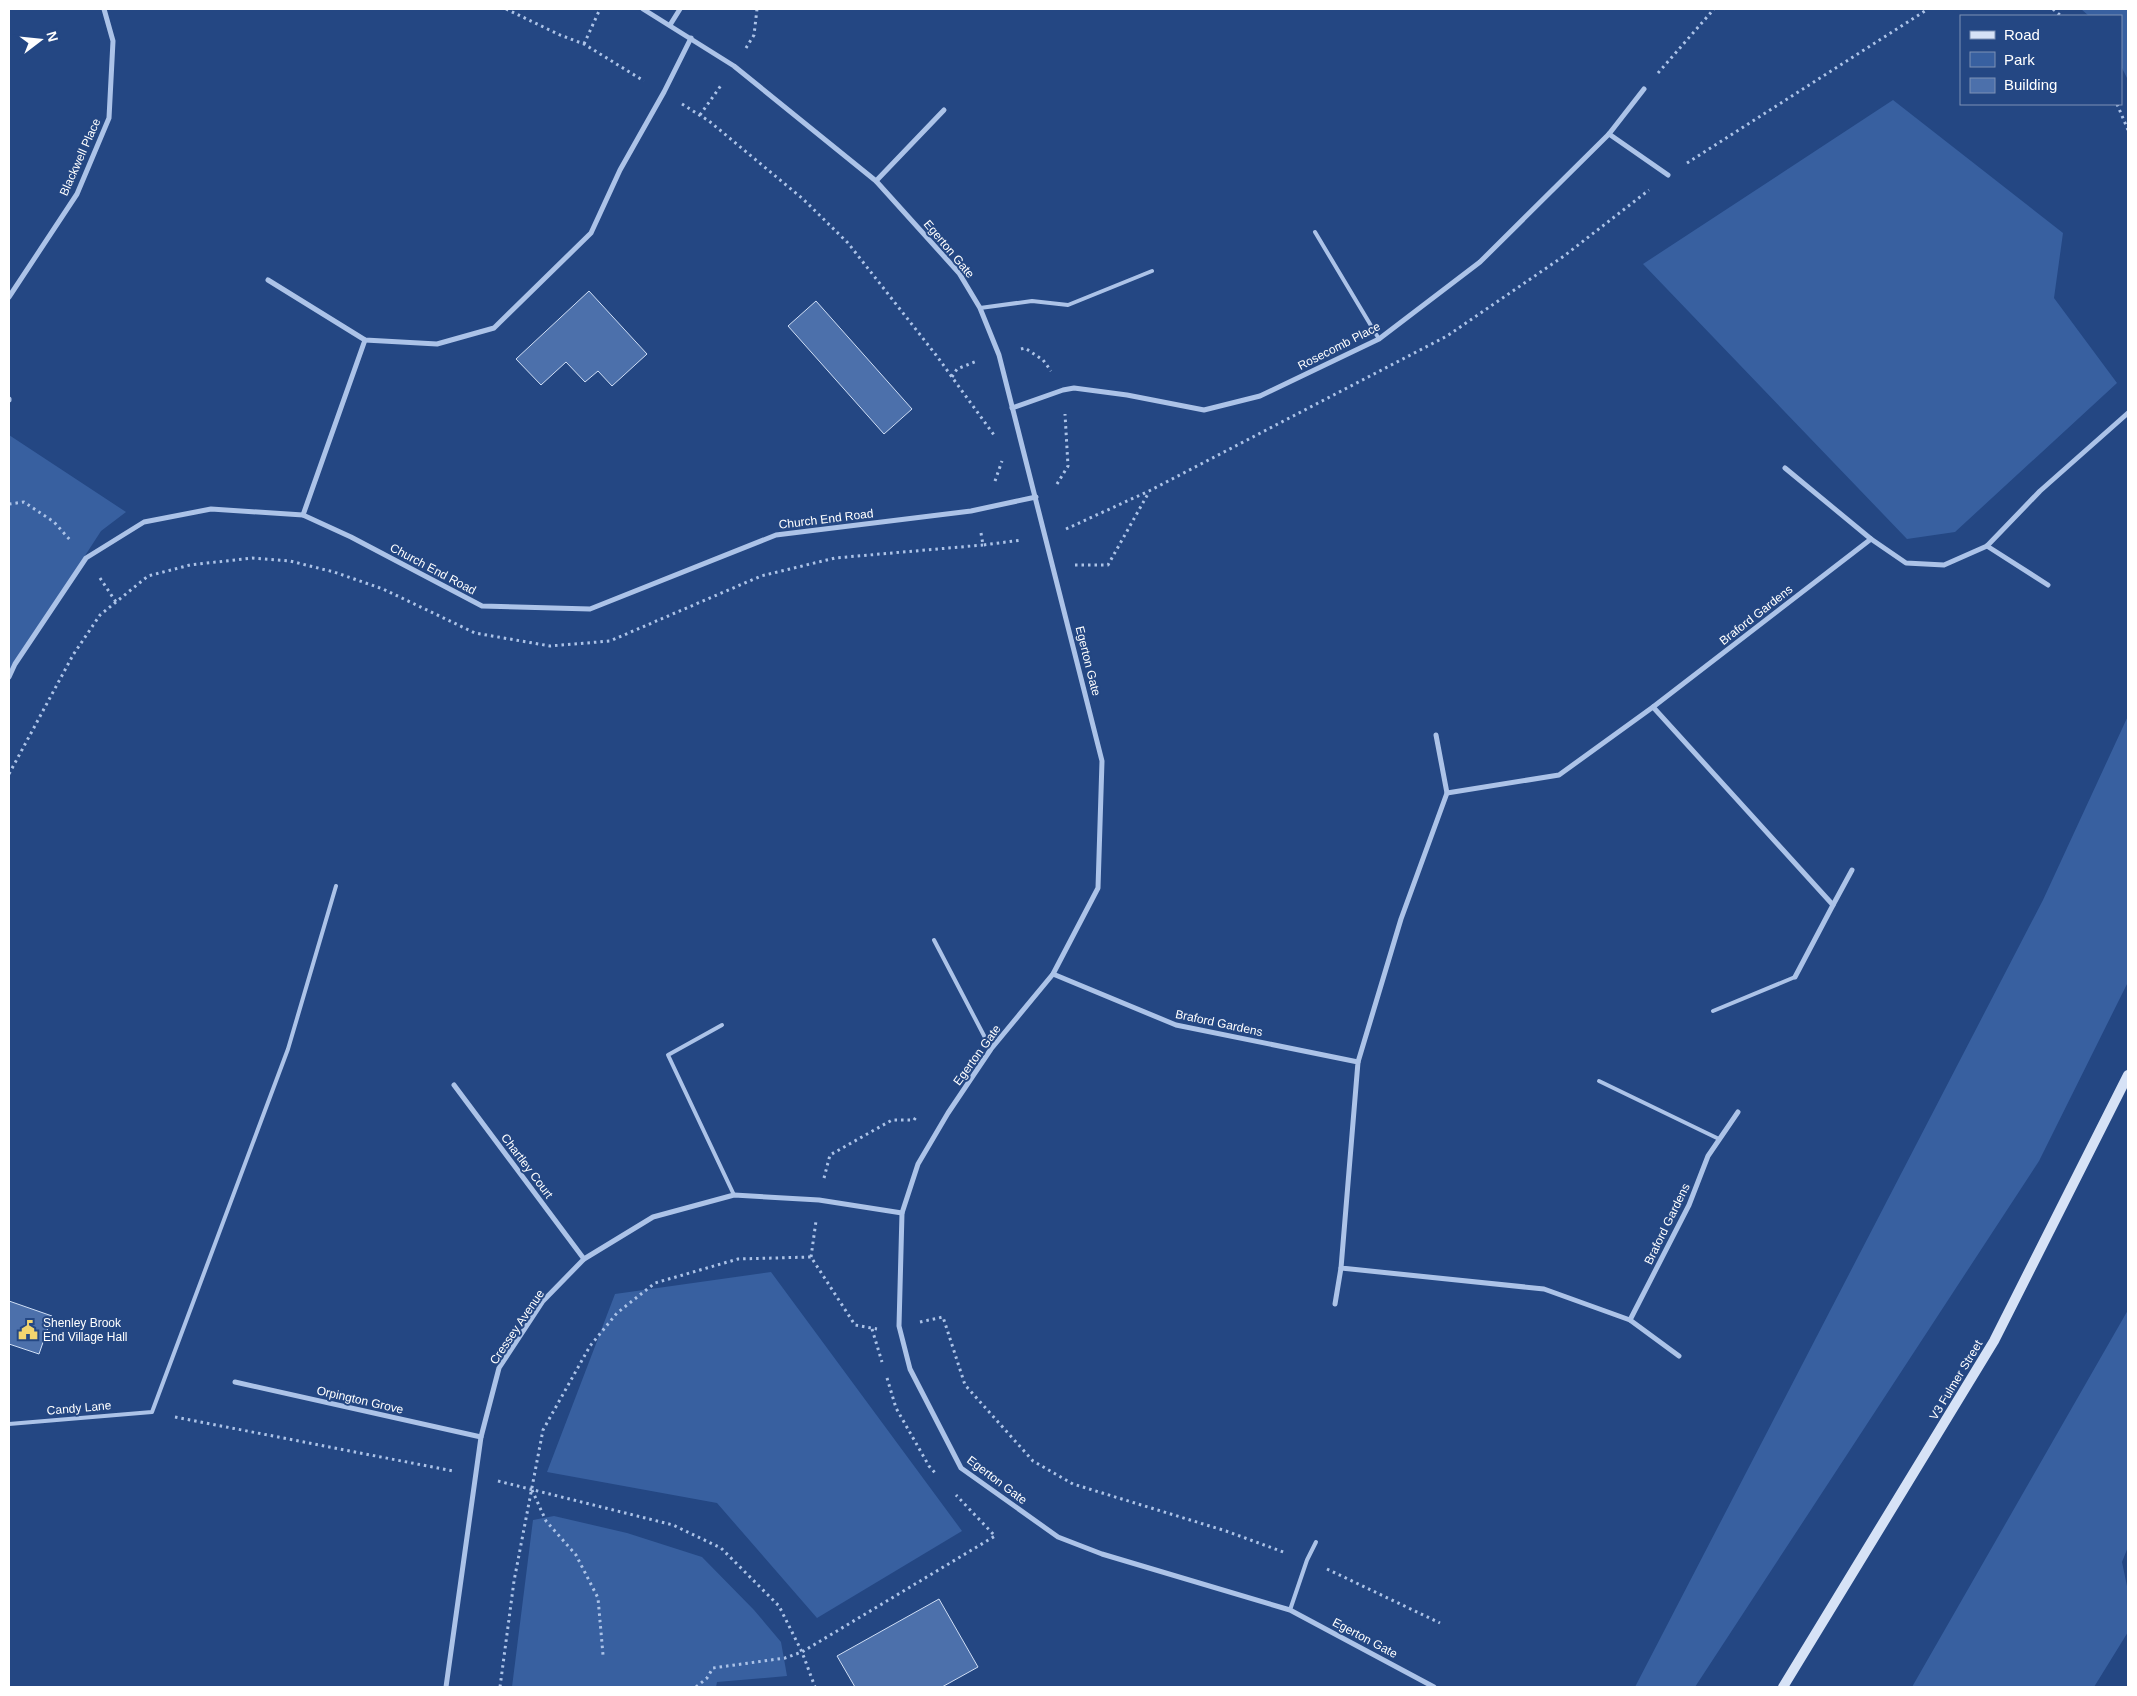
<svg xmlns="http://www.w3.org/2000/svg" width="2137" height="1696" font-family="Arial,sans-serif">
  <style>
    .green { fill: #3860a0 }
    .building { fill: #4c70ab; stroke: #d0dff6 }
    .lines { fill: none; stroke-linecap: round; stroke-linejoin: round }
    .path { stroke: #acc3e8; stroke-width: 3; stroke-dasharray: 2.5 4; stroke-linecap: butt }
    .lane { stroke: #acc3e8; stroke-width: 4 }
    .street { stroke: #acc3e8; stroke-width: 5 }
    .secondary { stroke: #d6e2f6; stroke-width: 10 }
    .labels { text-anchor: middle; stroke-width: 4; stroke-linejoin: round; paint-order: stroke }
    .street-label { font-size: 12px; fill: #fff; stroke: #244783 }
    .poi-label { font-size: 12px; fill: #fff; stroke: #244783; text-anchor: start }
  </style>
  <rect width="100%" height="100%" fill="#244783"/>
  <!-- green -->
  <g class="green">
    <path d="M2081,9H2128V80L2121,66V16H2089Z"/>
    <path d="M1893,100L2063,233L2054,298L2117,383L1955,532L1907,539L1643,264Z"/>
    <path d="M9,435L126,512L101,531L9,673Z"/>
    <path d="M2128,716V982L2039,1161L1695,1687H1635L2043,900Z"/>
    <path d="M771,1272L962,1531L817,1618L717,1503L547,1472L615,1294Z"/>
    <path d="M2128,1310V1547L2122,1562L2128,1591V1632L2094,1687H1912Z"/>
    <path d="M554,1516L627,1533L702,1557L754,1610L781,1642L787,1676L717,1682L716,1687H512L533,1520Z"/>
  </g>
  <!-- building -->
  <g class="building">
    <path d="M589,291L647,354L612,386L598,371L585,382L566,362L541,385L516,359Z"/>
    <path d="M816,301L912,409L884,434L788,326Z"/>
    <path d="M9,1301L52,1316L39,1354L9,1344Z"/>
    <path d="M939,1599L978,1667L942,1687H855L837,1656Z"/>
  </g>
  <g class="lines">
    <!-- path -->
    <g class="path">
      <path d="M506,9L560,35L584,44L644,81"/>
      <path d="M2053,9L2061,16"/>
      <path d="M584,44L600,9"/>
      <path d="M746,48L754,35L757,9"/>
      <path d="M1658,73L1714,9"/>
      <path d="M682,104L709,121L803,199L848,243L936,355L994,435"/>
      <path d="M2117,104L2128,130"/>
      <path d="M700,115L722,84"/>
      <path d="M1687,163L1928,9"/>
      <path d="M1021,349L1025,348L1043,360L1051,371"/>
      <path d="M952,377L957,369L977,361"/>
      <path d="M995,481L1002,461"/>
      <path d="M1057,484L1068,466L1065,414"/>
      <path d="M9,504L24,502L54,522L71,541"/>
      <path d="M1066,529L1149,491L1447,336L1564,256L1649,190"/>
      <path d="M981,533L983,545L1022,540"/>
      <path d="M1075,565H1108L1149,492"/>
      <path d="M100,578L116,602"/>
      <path d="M9,774L73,655L100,615L148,576L190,565L252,558L290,561L334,572L383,589L475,633L550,646L610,641L761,576L835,558L983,545"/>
      <path d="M824,1178L830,1155L892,1120H914L916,1117"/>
      <path d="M811,1257L816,1221"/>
      <path d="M920,1322L943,1317L965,1385L1033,1461L1073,1484L1226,1531L1286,1553"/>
      <path d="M872,1329L882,1362"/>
      <path d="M887,1378L896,1408L929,1466L936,1474"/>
      <path d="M175,1417L453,1471"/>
      <path d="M498,1481L673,1525L721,1548L779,1606L802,1652L815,1687"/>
      <path d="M532,1490L546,1521L576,1555L598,1598L603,1655"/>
      <path d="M1327,1569L1440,1623"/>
      <path d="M500,1687L514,1581L543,1430L590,1346L617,1313L655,1283L738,1259L811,1257L855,1325L877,1329"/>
      <path d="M696,1687L707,1678L713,1668L785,1658L802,1652L995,1536L956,1495"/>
    </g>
    <!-- lane -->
    <g class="lane">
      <path d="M1315,232L1379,339"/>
      <path d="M980,308L1032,301L1068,305L1152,271"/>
      <path d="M934,940L991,1049"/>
      <path d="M1713,1011L1795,977"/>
      <path d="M722,1025L668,1055L734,1195"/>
      <path d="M1599,1081L1719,1139"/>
      <path d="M9,1424L152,1412L288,1049L336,886"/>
      <path d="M1290,1610L1307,1560L1316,1542"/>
    </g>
    <!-- street -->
    <g class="street">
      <path d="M643,9L734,66L876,181L959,273L980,308L999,355L1102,761L1098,888L1053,974L991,1049L948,1113L918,1164L902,1213L899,1326L910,1369L961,1468L1058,1537L1102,1554L1290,1610L1434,1687"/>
      <path d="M670,25L680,9"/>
      <path d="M1609,134L1668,175"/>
      <path d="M876,181L944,110"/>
      <path d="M268,280L365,340L437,344L494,328L591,233L620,170L664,92L691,38"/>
      <path d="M9,297L77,194L109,118L113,41L104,9"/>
      <path d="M9,399V400"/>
      <path d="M1012,408L1063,390L1074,388L1127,395L1204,410L1260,396L1379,339L1480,262L1609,134L1644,89"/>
      <path d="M303,515L365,340"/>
      <path d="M1871,539L1906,563L1944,565L1987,546L2040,491L2128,413"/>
      <path d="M1987,546L2048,585"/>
      <path d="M9,677L15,664L86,558L144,522L211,509L303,515L351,537L482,606L590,609L776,535L971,511L1036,497"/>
      <path d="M1653,707L1833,905L1795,977"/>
      <path d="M1447,793L1559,775L1653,707L1871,539L1785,468"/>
      <path d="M1833,905L1852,870"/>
      <path d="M1053,974L1176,1025L1358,1062L1341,1268L1544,1289L1630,1320L1679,1356"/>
      <path d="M1358,1062L1401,919L1447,793L1436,735"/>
      <path d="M454,1085L584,1259"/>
      <path d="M1335,1304L1341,1268"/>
      <path d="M1630,1320L1689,1205L1708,1156L1738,1112"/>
      <path d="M235,1382L481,1437"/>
      <path d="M446,1687L481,1437L499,1368L543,1301L584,1259L653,1217L734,1195L819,1200L902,1213"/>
    </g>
    <!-- secondary -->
    <path class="secondary" d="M1783,1687L1994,1341L2128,1075"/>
  </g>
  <!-- icons -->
  <defs>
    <symbol id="civic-bare" viewBox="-9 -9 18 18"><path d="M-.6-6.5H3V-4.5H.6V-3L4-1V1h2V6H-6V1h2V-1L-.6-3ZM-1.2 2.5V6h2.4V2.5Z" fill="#f2d56f" stroke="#244783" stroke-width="2.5" paint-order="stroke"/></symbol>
  </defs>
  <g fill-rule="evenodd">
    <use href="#civic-bare" x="14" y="1316" width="28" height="28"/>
  </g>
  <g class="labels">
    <!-- street labels -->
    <g class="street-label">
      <text transform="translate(80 157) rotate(-66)" y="4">Blackwell Place</text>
      <text transform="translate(949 249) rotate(50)" y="4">Egerton Gate</text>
      <text transform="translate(1339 346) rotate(-27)" y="4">Rosecomb Place</text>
      <text transform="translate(826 519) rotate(-7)" y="4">Church End Road</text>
      <text transform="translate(433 569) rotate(28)" y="4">Church End Road</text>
      <text transform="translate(1756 615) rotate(-38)" y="4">Braford Gardens</text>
      <text transform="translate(1088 661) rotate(76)" y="4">Egerton Gate</text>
      <text transform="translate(1219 1023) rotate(12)" y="4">Braford Gardens</text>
      <text transform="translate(977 1055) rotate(-54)" y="4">Egerton Gate</text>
      <text transform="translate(527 1166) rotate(53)" y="4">Chartley Court</text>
      <text transform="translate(1667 1224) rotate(-64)" y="4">Braford Gardens</text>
      <text transform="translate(517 1327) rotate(-56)" y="4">Cressey Avenue</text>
      <text transform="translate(1956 1380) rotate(-59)" y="4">V3 Fulmer Street</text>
      <text transform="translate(360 1400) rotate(13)" y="4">Orpington Grove</text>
      <text transform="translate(79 1408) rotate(-5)" y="4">Candy Lane</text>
      <text transform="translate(997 1480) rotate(37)" y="4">Egerton Gate</text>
      <text transform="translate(1365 1638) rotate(28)" y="4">Egerton Gate</text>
    </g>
    <!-- poi labels -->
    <g class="poi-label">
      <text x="43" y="1327">Shenley Brook<tspan x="43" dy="14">End Village Hall</tspan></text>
    </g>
  </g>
  <!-- border -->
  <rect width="2137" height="1696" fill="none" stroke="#ffffff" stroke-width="20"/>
  <!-- legend -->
  <rect x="1960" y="15" width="162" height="90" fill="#244783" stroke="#7c91b5"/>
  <rect x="1970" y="31" width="25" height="8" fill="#d6e2f6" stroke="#7c91b5"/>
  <text x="2004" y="40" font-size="15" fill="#ffffff">Road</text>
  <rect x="1970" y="52" width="25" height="15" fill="#3860a0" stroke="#7c91b5"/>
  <text x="2004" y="65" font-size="15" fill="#ffffff">Park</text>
  <rect x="1970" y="78" width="25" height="15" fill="#4c70ab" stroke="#7c91b5"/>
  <text x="2004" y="90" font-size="15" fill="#ffffff">Building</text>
  <!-- north arrow -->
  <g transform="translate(40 40) rotate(74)" stroke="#244783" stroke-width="4" paint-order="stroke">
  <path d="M0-4L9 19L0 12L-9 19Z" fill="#ffffff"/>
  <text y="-8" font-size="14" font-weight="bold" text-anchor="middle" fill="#ffffff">N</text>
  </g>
</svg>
